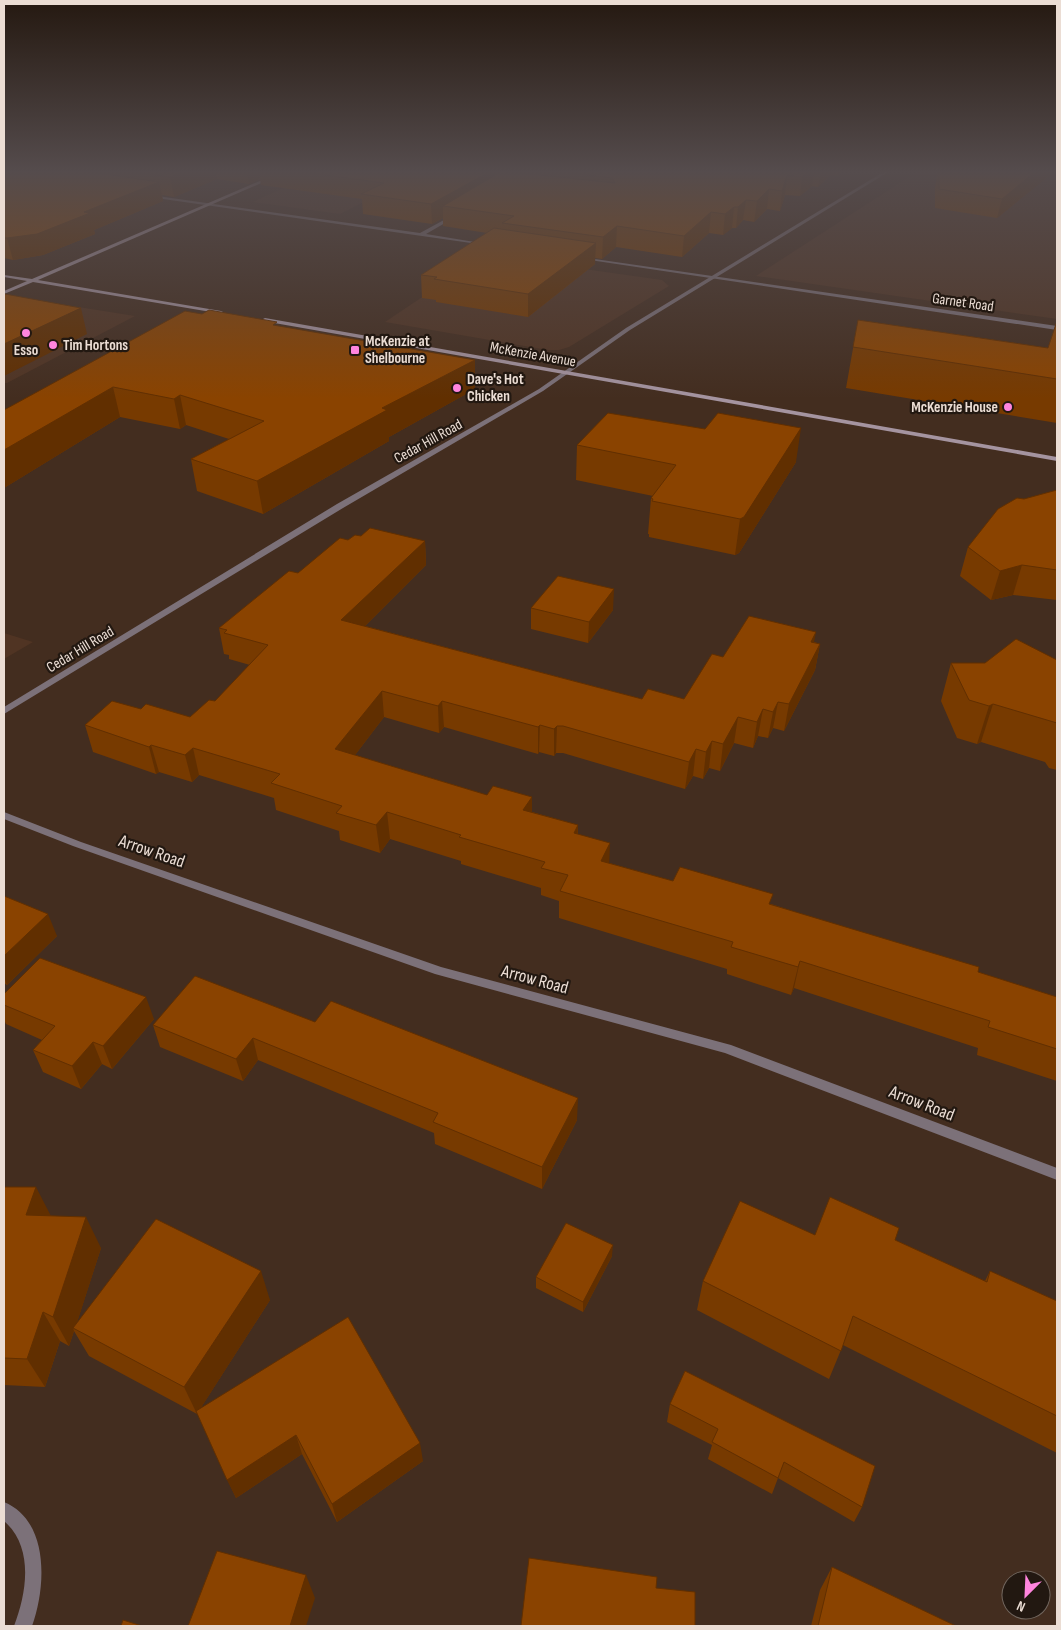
<svg xmlns="http://www.w3.org/2000/svg" width="1061" height="1630" font-family="'Sofia Sans Condensed',sans-serif">
  <style>
    .built { fill: #503423 }
    .lines { fill: none; stroke-linecap: round; stroke-linejoin: round }
    .minor { fill: #7c7179; fill-rule: evenodd }
    .tertiary { fill: #7c7179; fill-rule: evenodd }
    .secondary { fill: #a594a0; fill-rule: evenodd }
    .wall { fill: #773a00 }
    .shaded-wall { fill: #612f00 }
    .building { fill: #8a4300; stroke: #612f00 }
    .poi-dot { fill: #ff85de; stroke: #221811; stroke-width: 2 }
    .labels { text-anchor: middle; stroke-width: 4.5; stroke-linejoin: round; paint-order: stroke }
    .far-street-label { font-size: 15px; fill: #ebddd4; stroke: #221811 }
    .far-poi-label { font-size: 15px; font-weight: bold; fill: #ebddd4; stroke: #221811; text-anchor: start }
    .street-label { font-size: 18px; fill: #ebddd4; stroke: #221811 }
  </style>
  <rect width="100%" height="100%" fill="#432d1f"/>
  <!-- built -->
  <g class="built">
    <path d="M320,171H425L340,214L253,202Z"/>
    <path d="M918,171H1057V319L756,276Z"/>
    <path d="M485,255L662,280L669,286L569,347L559,350H548L385,322Z"/>
    <path d="M47,302L135,316L7,383H4V317Z"/>
    <path d="M4,633L33,642L4,659Z"/>
  </g>
  <g class="lines">
    <!-- minor -->
    <g class="minor">
      <path d="M150,195L420,233L455,214L457,216L426,234L487,244L485,245L149,197Z"/>
      <path d="M581,257L1057,326V330L583,259Z"/>
      <path d="M4,812L81,842L441,967L731,1045L1057,1168V1180L725,1053L435,974L73,846L4,819Z"/>
      <path d="M4,1502C50,1521 46,1588 32,1626H14C27,1592 34,1547 4,1521Z"/>
    </g>
    <!-- tertiary -->
    <path class="tertiary" d="M885,171H890L630,330L543,391L343,508L4,714V707L337,504L539,389L626,328Z"/>
    <!-- secondary -->
    <g class="secondary">
      <path d="M283,171H289L38,280L221,311L223,312V314L33,282L4,294V291L27,281L4,277V275L32,279Z"/>
      <path d="M265,318L1057,457V461L263,321V319Z"/>
    </g>
  </g>
  <!-- wall -->
  <g class="wall">
    <path d="M4,171H842L838,176L830,175L818,187L812,186L800,196L785,195L780,211L767,209L754,222L743,220L736,228H732L723,235L709,233L682,257L616,247L602,259L595,258V264L528,317L436,302V300L422,298L421,275L487,233L443,226V218L432,224L363,214L362,199L261,185L260,179L249,184L217,179L174,197L162,195L163,201L94,230L95,234L43,255L13,260L4,258Z"/>
    <path d="M938,171H1055L997,218L935,208V188Z"/>
    <path d="M202,314L277,326L475,360V389L389,437V441L263,514L197,491L191,459L229,439L186,425L180,429L120,417L4,488V410Z"/>
    <path d="M858,320L1048,348L1057,321V423L846,388Z"/>
    <path d="M577,445L796,462L739,553L735,555L649,537V534H648L651,498L653,496L576,480Z"/>
    <path d="M1057,490V600L1013,595L991,600L960,576L968,547L1024,499Z"/>
    <path d="M361,536L425,541L426,565L365,626L642,699H684L723,657L814,642L820,644L815,670L784,731L773,728L768,738L758,736L753,748L734,743L720,771L709,768L703,779L693,776L685,789L563,753H556L554,756L539,752L538,754L444,727L439,733L384,717L355,755L487,795L532,797V812L578,825V834L609,863L673,881L771,904L978,972L1057,997V1081L977,1055L978,1048L794,988L791,995L727,974V969L559,918V901L541,895V888L461,864V861L390,839L380,853L340,840L339,831L276,810L274,798L199,775L192,782L159,772L156,774L93,752L85,725L141,709L190,717L215,701L250,665L229,659V655L224,654L219,628L298,573L348,540Z"/>
    <path d="M531,608L613,610L588,643L531,629Z"/>
    <path d="M1057,660V770L1049,768L1045,762L981,742L977,744L957,738L941,701L951,663H985Z"/>
    <path d="M4,896L57,936L7,985L4,983Z"/>
    <path d="M4,994L154,1019L112,1069L102,1064L81,1089L43,1072L33,1050L42,1040L6,1024L4,1020Z"/>
    <path d="M315,1022L577,1120L542,1189L435,1144L434,1133L258,1060L243,1081L160,1047L153,1025Z"/>
    <path d="M4,1187L101,1248L77,1322L270,1300L200,1409L423,1461L337,1522L302,1454L236,1498L197,1413V1414L89,1356L74,1331L69,1346L60,1341L45,1387L4,1385Z"/>
    <path d="M815,1235L895,1240L985,1281L990,1271L1057,1301V1453L843,1345L829,1379L697,1310L703,1281Z"/>
    <path d="M612,1256L583,1312L536,1288V1277Z"/>
    <path d="M685,1371L862,1507L854,1522L778,1478L772,1494L708,1459L712,1445L667,1422L670,1404Z"/>
    <path d="M832,1567L956,1626H811L820,1590Z"/>
  </g>
  <!-- shaded-wall -->
  <g class="shaded-wall">
    <path d="M186,171H216L217,179L174,197L170,177Z"/>
    <path d="M247,171H259L260,179L249,184Z"/>
    <path d="M491,171H502L443,206V218L432,224L431,204Z"/>
    <path d="M809,171H814L812,186L800,196L802,177Z"/>
    <path d="M821,171H831L830,175L818,187Z"/>
    <path d="M839,171H842L838,176Z"/>
    <path d="M1036,171H1055L997,218L1002,199Z"/>
    <path d="M787,175L785,195L780,211L782,191Z"/>
    <path d="M159,182L163,201L94,230L95,234L43,255L13,260L7,238L84,212Z"/>
    <path d="M769,189L767,209L754,222L757,201Z"/>
    <path d="M746,200L743,220L736,228L738,207Z"/>
    <path d="M734,207L732,228L723,235L725,214Z"/>
    <path d="M711,212L709,233L682,257L684,236Z"/>
    <path d="M617,226L616,247L602,259L603,237Z"/>
    <path d="M596,243L595,264L528,317V294Z"/>
    <path d="M81,308L87,334L4,376V344Z"/>
    <path d="M475,360V389L389,437V441L263,514L257,481L382,408Z"/>
    <path d="M113,387L120,417L4,488V450Z"/>
    <path d="M180,395L186,425L180,429L174,399Z"/>
    <path d="M801,428L796,462L739,553L735,555L740,519Z"/>
    <path d="M425,541L426,565L345,646L341,620Z"/>
    <path d="M1022,565L1013,595L991,600L1000,571Z"/>
    <path d="M614,589L613,610L588,643L589,622Z"/>
    <path d="M816,632L811,658V642Z"/>
    <path d="M820,644L815,670L784,731L789,704Z"/>
    <path d="M382,691L384,717L339,776L335,749Z"/>
    <path d="M442,701L444,727L439,733L438,706Z"/>
    <path d="M778,702L773,728L768,738L773,712Z"/>
    <path d="M993,704L981,742L977,744L989,706Z"/>
    <path d="M763,709L758,736L753,748L757,722Z"/>
    <path d="M738,717L734,743L720,771L723,744Z"/>
    <path d="M540,725L539,752L538,754V727Z"/>
    <path d="M557,726L556,753L554,756V729Z"/>
    <path d="M712,741L709,768L703,779L706,752Z"/>
    <path d="M151,745L159,772L156,774L149,747Z"/>
    <path d="M193,748L199,775L192,782L185,755Z"/>
    <path d="M696,749L693,776L685,789L689,762Z"/>
    <path d="M532,797V824L523,810Z"/>
    <path d="M387,812L390,839L380,853L376,825Z"/>
    <path d="M578,825L577,853L574,833Z"/>
    <path d="M610,843L609,870L601,861Z"/>
    <path d="M48,914L57,936L7,985L4,977V956Z"/>
    <path d="M800,961L794,988L791,995L798,967Z"/>
    <path d="M146,997L154,1019L112,1069L103,1046Z"/>
    <path d="M253,1038L258,1060L243,1081L236,1059Z"/>
    <path d="M93,1042L102,1064L81,1089L72,1066Z"/>
    <path d="M578,1098L577,1120L542,1189V1167Z"/>
    <path d="M36,1187L52,1218L26,1215Z"/>
    <path d="M86,1217L101,1248L75,1329L73,1328L74,1331L69,1346L53,1317Z"/>
    <path d="M613,1245L612,1256L583,1312V1302Z"/>
    <path d="M261,1271L270,1300L197,1414L184,1387Z"/>
    <path d="M43,1312L60,1341L45,1387L27,1359Z"/>
    <path d="M296,1435L302,1454L236,1498L227,1480Z"/>
    <path d="M420,1443L423,1461L337,1522L332,1504Z"/>
    <path d="M306,1575L315,1598L306,1626H290Z"/>
  </g>
  <!-- building -->
  <g class="building">
    <path d="M4,171H85L159,182L84,212L90,213L37,234L7,238H4Z"/>
    <path d="M127,171H186L170,177Z"/>
    <path d="M296,171H491L431,204L361,194L384,183Z"/>
    <path d="M502,171L615,183L612,178L555,171H809L802,177L787,175L782,191L769,189L757,201L746,200L738,207H734L725,214L711,212L684,236L617,226L603,237L502,223L514,216L443,206Z"/>
    <path d="M939,171H1036L1002,199L939,189Z"/>
    <path d="M494,228L596,243L528,294L434,279L437,277L421,275Z"/>
    <path d="M4,294H5L81,308L4,344Z"/>
    <path d="M209,310L277,322L273,325L475,360L382,408L387,410L257,481L191,459L264,421L180,395L174,399L113,387L4,450V410L185,311L202,314Z"/>
    <path d="M858,320L1048,348L1057,321V379L853,347Z"/>
    <path d="M608,413L705,429L718,413L801,428L744,517L740,519L652,501L653,499L651,498L676,465L577,445Z"/>
    <path d="M1057,490V570L1022,565L1000,571L968,547L998,509L1017,498L1024,499Z"/>
    <path d="M370,528L425,541L341,620L642,699L648,689L684,699L712,654L723,657L749,616L816,632L811,642L820,644L789,704L778,702L773,712L763,709L757,722L738,717L723,744L712,741L706,752L696,749L689,762L563,726H557L554,729L540,725L538,727L442,701L438,706L382,691L335,749L487,795L493,786L532,797L523,810L578,825L574,833L610,843L601,861L673,881L680,867L773,894L769,904L979,967L978,972L1057,997V1049L988,1027L990,1021L800,961L798,967L731,947L733,942L560,891L568,875L541,868L545,862L459,837L461,835L387,812L376,825L336,813L342,806L271,783L280,774L193,748L185,755L151,745L149,747L85,725L112,701L141,709L146,704L190,717L209,700L215,701L268,645L224,633L227,630L219,628L289,571L298,573L340,538L348,540L355,535L361,536Z"/>
    <path d="M558,576L614,589L589,622L531,608Z"/>
    <path d="M1016,639L1057,660V723L993,704L989,706L969,700L951,663H985Z"/>
    <path d="M4,896L48,914L4,956Z"/>
    <path d="M40,958L146,997L103,1046L93,1042L72,1066L33,1050L55,1026L4,1005V994Z"/>
    <path d="M195,976L315,1022L331,1001L578,1098L542,1167L433,1122L438,1113L253,1038L236,1059L153,1025Z"/>
    <path d="M4,1187H36L26,1215L86,1217L53,1317L43,1312L27,1359L4,1358Z"/>
    <path d="M830,1197L899,1228L895,1240L987,1282L990,1271L1057,1301V1416L853,1316L841,1351L703,1281L740,1201L815,1235Z"/>
    <path d="M156,1219L261,1271L184,1387L73,1328Z"/>
    <path d="M566,1223L613,1245L583,1302L536,1277Z"/>
    <path d="M348,1317L420,1443L332,1504L296,1435L227,1480L196,1411Z"/>
    <path d="M685,1371L875,1466L862,1507L784,1462L778,1478L712,1442L718,1429L670,1404Z"/>
    <path d="M217,1551L306,1575L290,1626H188Z"/>
    <path d="M529,1558L657,1577L656,1588L695,1592V1626H521Z"/>
    <path d="M832,1567L956,1626H818Z"/>
    <path d="M123,1620L142,1626H121Z"/>
  </g>
  <!-- sky -->
  <linearGradient id="sky" x2="0" y2="1"><stop stop-color="#251911"/><stop offset="0.43" stop-color="#554c4d"/><stop offset="1" stop-color="#554c4d" stop-opacity="0"/></linearGradient>
  <rect width="1061" height="399" fill="url(#sky)"/>
  <!-- markers -->
  <g class="poi-dot">
    <circle cx="26" cy="333" r="5"/>
    <circle cx="53" cy="345" r="5"/>
    <rect x="350" y="345" width="10" height="10" rx="2.5"/>
    <circle cx="457" cy="388" r="5"/>
    <circle cx="1008" cy="407" r="5"/>
  </g>
  <g class="labels">
    <!-- far-street labels -->
    <g class="far-street-label">
      <text transform="translate(963 302) rotate(8)" y="5">Garnet Road</text>
      <text transform="translate(533 354) rotate(10)" y="5">McKenzie Avenue</text>
      <text transform="translate(428 441) rotate(-29)" y="5">Cedar Hill Road</text>
      <text transform="translate(80 649) rotate(-31)" y="5">Cedar Hill Road</text>
    </g>
    <!-- far-poi labels -->
    <g class="far-poi-label">
      <text x="365" y="346">McKenzie at<tspan x="365" dy="17">Shelbourne</tspan></text>
      <text x="63" y="350">Tim Hortons</text>
      <text x="26" y="355" text-anchor="middle">Esso</text>
      <text x="467" y="384">Dave's Hot<tspan x="467" dy="17">Chicken</tspan></text>
      <text x="998" y="412" text-anchor="end">McKenzie House</text>
    </g>
    <!-- street labels -->
    <g class="street-label">
      <text transform="translate(152 851) rotate(19)" y="6">Arrow Road</text>
      <text transform="translate(535 979) rotate(15)" y="6">Arrow Road</text>
      <text transform="translate(922 1103) rotate(21)" y="6">Arrow Road</text>
    </g>
  </g>
  <!-- border -->
  <rect width="1061" height="1630" fill="none" stroke="#ebddd4" stroke-width="10"/>
  <!-- north arrow -->
  <g transform="translate(1026 1595) rotate(204)"><circle r="24" fill="#221811" stroke="#72675f"/>
  <path d="M0-4L9 19L0 12L-9 19Z" fill="#ff85de"/>
  <text y="-8" font-size="14" font-weight="bold" text-anchor="middle" fill="#ebddd4">N</text>
  </g>
</svg>
